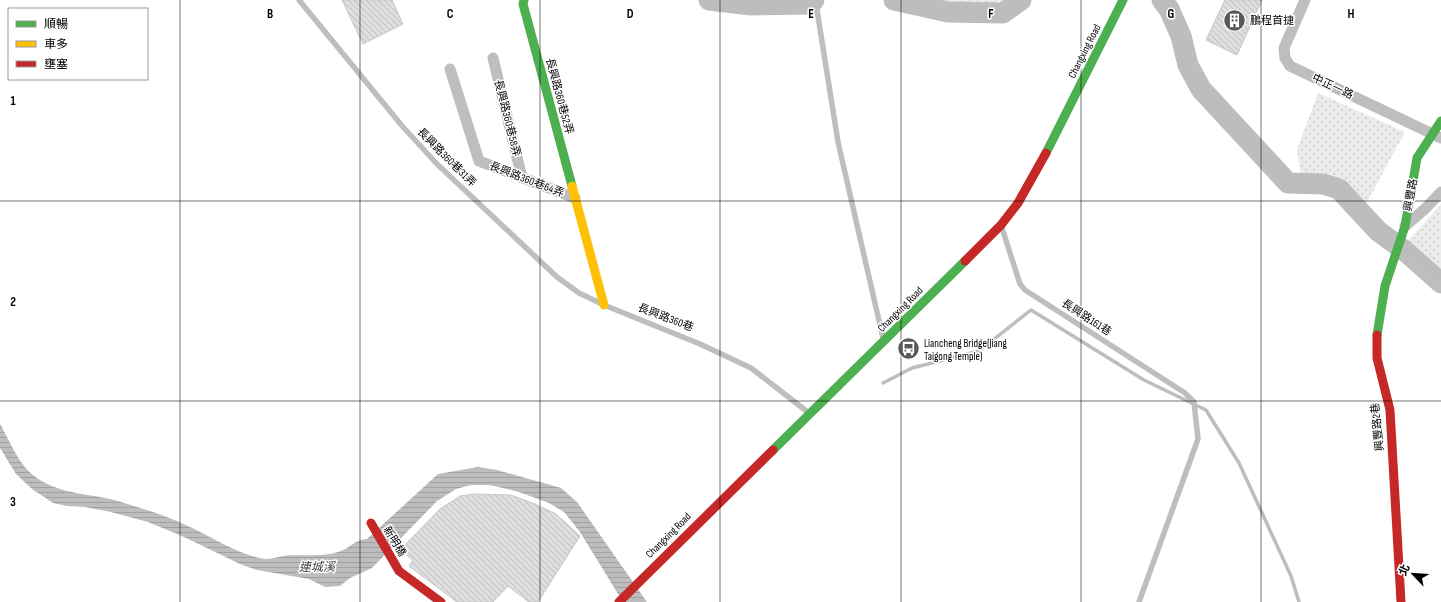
<svg xmlns="http://www.w3.org/2000/svg" width="1441" height="602" font-family="'Sofia Sans Condensed','Noto Sans TC',sans-serif">
  <style>
    .park { fill: url(#park-dots) }
    .water { fill: url(#water-rules) }
    .lines { fill: none; stroke-linecap: round; stroke-linejoin: round }
    .stream { stroke: #bdbdbd; stroke-width: 3.5 }
    .river { stroke: #bdbdbd; stroke-width: 21 }
    .building { fill: url(#building-back-hatch); stroke: #c6c6c6 }
    .lane { stroke: #bebebe; stroke-width: 5.5 }
    .street { stroke: #bebebe; stroke-width: 11 }
    .fast { stroke: #4caf50; stroke-width: 9 }
    .slow { stroke: #ffc107; stroke-width: 9 }
    .jam { stroke: #c62828; stroke-width: 9 }
    .grid { fill: none; stroke: #000; stroke-width: 1; stroke-opacity: 0.55 }
    .labels { text-anchor: middle; stroke-width: 3; stroke-linejoin: round; paint-order: stroke }
    .poi-label { font-size: 11px; fill: #000; stroke: #fff; text-anchor: start }
    .street-label { font-size: 11px; fill: #000; stroke: #fff }
    .water-label { font-size: 12px; font-style: italic; fill: #424242; stroke: #fff }
    .grid-label { font-size: 13px; text-anchor: middle; font-weight: bold; fill: #000; stroke: #fff; stroke-width: 3; stroke-linejoin: round; paint-order: stroke }
  </style>
  <defs>
    <pattern id="park-dots" width="8" height="8" patternUnits="userSpaceOnUse"><rect width="8" height="8" fill="#ebebeb"/><path d="M2 2h.1M6 6h.1" fill="none" stroke="#c8c8c8" stroke-width="1.8" stroke-linecap="round"/></pattern>
    <pattern id="water-rules" width="6" height="5" patternUnits="userSpaceOnUse"><rect width="6" height="5" fill="#bdbdbd"/><path d="M0 2.5h6" fill="none" stroke="#a1a1a1"/></pattern>
    <pattern id="building-back-hatch" width="6" height="6" patternUnits="userSpaceOnUse"><rect width="6" height="6" fill="#dedede"/><path d="M-1 5l2 2M0 0l6 6M5-1l2 2" fill="none" stroke="#bdbdbd"/></pattern>
  </defs>
  <rect width="100%" height="100%" fill="#fff"/>
  <!-- park -->
  <g class="park">
    <path d="M931,0H1004C984,7 953,4 931,0Z"/>
    <path d="M1318,93L1405,132L1366,204L1346,183L1301,176L1297,149Z"/>
    <path d="M1441,204V275L1407,242Z"/>
  </g>
  <!-- water -->
  <path class="water" d="M0,424C11,443 19,466 37,478C63,496 93,493 121,502C144,509 168,516 190,527C214,538 238,555 265,559C271,559 277,557 283,556C301,554 327,558 343,550C352,546 357,539 367,539L438,474L478,467L497,470L561,488L577,502L647,602H623L580,532L564,512L549,503L519,492L490,485H471L456,489L437,501L372,568L350,578L340,586L325,587L309,579L257,570L240,564L182,536L148,522L111,512L85,507L67,506L53,503L32,489L16,474L0,448Z"/>
  <g class="lines">
    <!-- stream -->
    <path class="stream" d="M883,383L912,368L979,351L1031,310L1144,380L1206,410L1239,463L1291,576L1299,602"/>
    <!-- river -->
    <g class="river">
      <path d="M709,0L751,5L810,4L814,0"/>
      <path d="M894,0L948,12L1003,13L1021,0"/>
      <path d="M1162,0L1169,9L1181,36L1188,65L1201,89L1288,183L1323,184L1339,189L1378,231L1405,251L1441,283"/>
    </g>
  </g>
  <!-- building -->
  <g class="building">
    <path d="M342,0H392L403,24L363,44Z"/>
    <path d="M1225,0H1262L1237,55L1206,40Z"/>
    <path d="M474,494L511,495L535,504L556,514L580,536L538,602H529L508,586L493,602H457L409,566L413,560L400,550L440,509L460,496Z"/>
  </g>
  <g class="lines">
    <!-- lane -->
    <g class="lane">
      <path d="M299,0L403,127L437,164L557,277L579,293L604,305L700,344L751,368L809,413"/>
      <path d="M817,10L838,142L883,338"/>
      <path d="M1002,228L1020,284L1025,290L1185,393L1194,402L1198,439L1139,602"/>
      <path d="M1397,256L1418,266L1441,289"/>
    </g>
    <!-- street -->
    <g class="street">
      <path d="M1305,0L1284,48L1285,58L1290,66L1441,138"/>
      <path d="M493,58L522,178"/>
      <path d="M450,69L479,161L575,198"/>
      <path d="M1405,226L1426,208L1441,192"/>
    </g>
    <!-- fast -->
    <g class="fast">
      <path d="M524,0L523,4L572,186"/>
      <path d="M1046,153L1123,0"/>
      <path d="M1377,335L1385,286L1405,226L1417,158L1441,121"/>
      <path d="M773,450L965,261"/>
    </g>
    <!-- slow -->
    <path class="slow" d="M572,186L604,305"/>
    <!-- jam -->
    <g class="jam">
      <path d="M965,261L1001,225L1018,203L1046,153"/>
      <path d="M1377,335V358L1390,410L1401,602"/>
      <path d="M371,523L399,571L441,602"/>
      <path d="M619,602L773,450"/>
    </g>
  </g>
  <!-- grid -->
  <path class="grid" d="M180,0V602M360,0V602M540,0V602M720,0V602M901,0V602M1081,0V602M1261,0V602M0,201H1441M0,401H1441"/>
  <!-- icons -->
  <defs>
    <symbol id="building-disc" viewBox="-11 -11 22 22"><circle r="9.5" fill="#595959" stroke="#fff"/><path d="M-4-6H4V6H1V3H-1V6H-4ZM-2.5-4.3h1.7v1.8h-1.7ZM.8-4.3h1.7v1.8H.8ZM-2.5-1h1.7V.8h-1.7ZM.8-1h1.7V.8H.8Z" fill="#fff"/></symbol>
    <symbol id="bus-disc" viewBox="-11 -11 22 22"><circle r="9.5" fill="#595959" stroke="#fff"/><path d="M-5-6H5V4H4V6H2V4H-2V6H-4V4H-5ZM-3.5-4V0h7V-4ZM-3.5 1.2v1.5H-2V1.2ZM2 1.2v1.5H3.5V1.2Z" fill="#fff"/></symbol>
  </defs>
  <g fill-rule="evenodd">
    <use href="#building-disc" x="1222" y="8" width="25" height="25"/>
    <use href="#bus-disc" x="896" y="336" width="25" height="25"/>
  </g>
  <g class="labels">
    <!-- poi labels -->
    <g class="poi-label">
      <text x="1250" y="24">鵬程首捷</text>
      <text x="924" y="347">Liancheng Bridge(Jiang<tspan x="924" dy="13">Taigong Temple)</tspan></text>
    </g>
    <!-- street labels -->
    <g class="street-label">
      <text transform="translate(1084 51) rotate(-63)" y="4">Changxing Road</text>
      <text transform="translate(1333 86) rotate(25)" y="4">中正一路</text>
      <text transform="translate(560 96) rotate(75)" y="4">長興路360巷52弄</text>
      <text transform="translate(508 118) rotate(76)" y="4">長興路360巷58弄</text>
      <text transform="translate(447 157) rotate(45)" y="4">長興路360巷31弄</text>
      <text transform="translate(527 179) rotate(21)" y="4">長興路360巷64弄</text>
      <text transform="translate(1410 195) rotate(-80)" y="4">興豐路</text>
      <text transform="translate(900 309) rotate(-45)" y="4">Changxing Road</text>
      <text transform="translate(666 317) rotate(21)" y="4">長興路360巷</text>
      <text transform="translate(1087 317) rotate(33)" y="4">長興路161巷</text>
      <text transform="translate(1377 427) rotate(-96)" y="4">興豐路2巷</text>
      <text transform="translate(668 535) rotate(-45)" y="4">Changxing Road</text>
      <text transform="translate(395 541) rotate(59)" y="4">新明橋</text>
    </g>
    <!-- water labels -->
    <g class="water-label">
      <text transform="translate(317 567) rotate(-1)" y="4">連城溪</text>
    </g>
  </g>
  <g class="grid-label">
    <text x="270" y="18">B</text>
    <text x="450" y="18">C</text>
    <text x="630" y="18">D</text>
    <text x="811" y="18">E</text>
    <text x="991" y="18">F</text>
    <text x="1171" y="18">G</text>
    <text x="1351" y="18">H</text>
    <text x="13" y="105">1</text>
    <text x="13" y="306">2</text>
    <text x="13" y="506">3</text>
  </g>
  <!-- legend -->
  <rect x="8" y="8" width="140" height="72" fill="#ffffff" stroke="#999999"/>
  <rect x="16" y="21" width="20" height="6" fill="#4caf50" stroke="#999999"/>
  <text x="44" y="28" font-size="12" fill="#000000">順暢</text>
  <rect x="16" y="41" width="20" height="6" fill="#ffc107" stroke="#999999"/>
  <text x="44" y="48" font-size="12" fill="#000000">車多</text>
  <rect x="16" y="61" width="20" height="6" fill="#c62828" stroke="#999999"/>
  <text x="44" y="68" font-size="12" fill="#000000">壅塞</text>
  <!-- north arrow -->
  <g transform="translate(1413 574) rotate(295)" stroke="#ffffff" stroke-width="3" paint-order="stroke">
  <path d="M0-3L7 15L0 10L-7 15Z" fill="#000000"/>
  <text y="-6" font-size="11" font-weight="bold" text-anchor="middle" fill="#000000">北</text>
  </g>
</svg>
